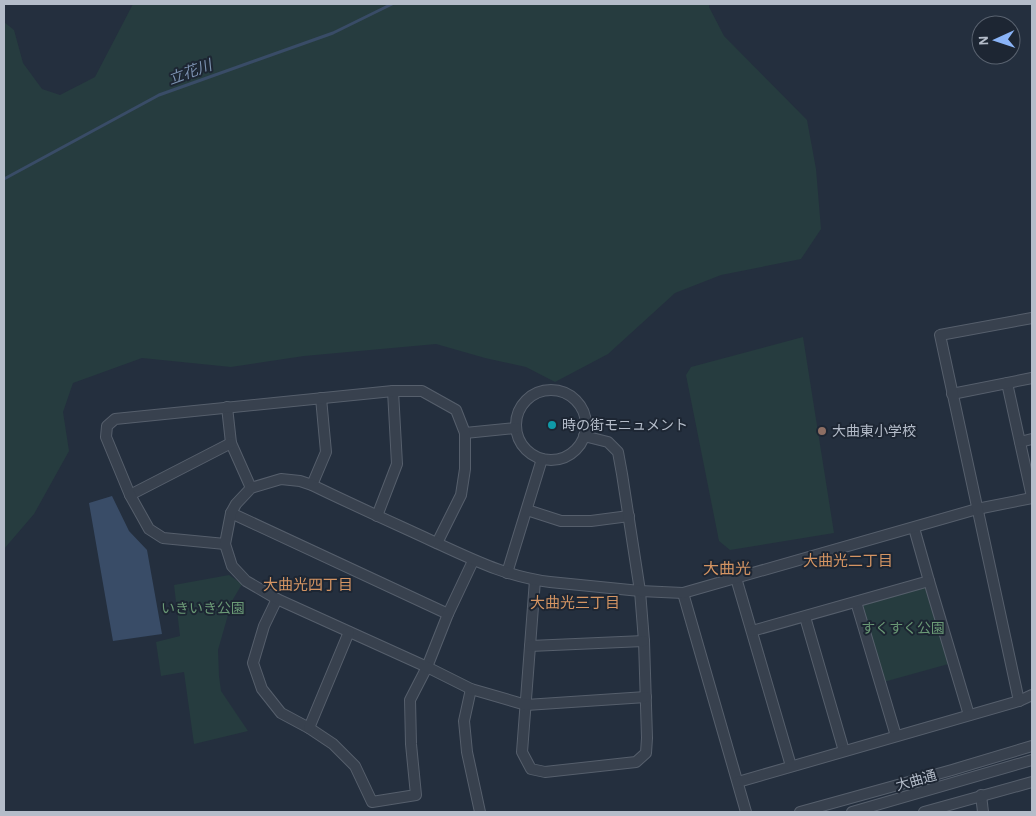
<svg xmlns="http://www.w3.org/2000/svg" width="1036" height="816" font-family="'Alegreya Sans','Noto Sans JP',sans-serif">
  <style>
    .green { fill: #263c3f }
    .water { fill: #394c67 }
    .lines { fill: none; stroke-linecap: round; stroke-linejoin: round }
    .stream { stroke: #394c67; stroke-width: 3 }
    .minor-casing { stroke: #565f6c; stroke-width: 12 }
    .minor { stroke: #38414e; stroke-width: 10 }
    .culture-dot { fill: #0f9aa8; stroke: #1d2633; stroke-width: 2 }
    .education-dot { fill: #8d6e63; stroke: #1d2633; stroke-width: 2 }
    .labels { text-anchor: middle; stroke-width: 4; stroke-linejoin: round; paint-order: stroke }
    .poi-label { font-size: 14px; fill: #b4bcc9; stroke: #1d2633; text-anchor: start }
    .park-label { font-size: 14px; fill: #6b9a76; stroke: #1d2633 }
    .street-label { font-size: 14px; fill: #b4bcc9; stroke: #1d2633 }
    .water-label { font-size: 15px; font-style: italic; fill: #7c92b1; stroke: #1d2633 }
    .neighbourhood-label { font-size: 15px; fill: #d59563; stroke: #1d2633 }
    .quarter-label { font-size: 16px; fill: #d59563; stroke: #1d2633 }
  </style>
  <rect width="100%" height="100%" fill="#242f3e"/>
  <!-- green -->
  <g class="green">
    <path d="M133,4H709V7L724,36L807,120L816,169L821,229L801,259L721,275L675,293L608,354L555,382L526,367L485,358L436,344L304,356L231,367L142,358L73,383L63,412L69,451L34,514L4,549V22L14,30L23,63L42,89L60,95L95,77Z"/>
    <path d="M803,337L834,533L730,550L719,541L686,375L691,367Z"/>
    <path d="M229,575L242,584L232,601L218,650L219,676L221,691L248,731L194,744L184,672L161,676L156,642L180,636L174,585Z"/>
    <path d="M929,581L952,663L880,683L856,602Z"/>
  </g>
  <!-- water -->
  <path class="water" d="M112,496L129,531L147,550L162,634L113,641L89,503Z"/>
  <g class="lines">
    <!-- stream -->
    <path class="stream" d="M4,179L159,95L333,33L392,4"/>
    <defs>
      <g id="minor">
        <path d="M1007,383L1032,497"/>
        <circle cx="551" cy="425" r="35"/>
        <path d="M952,394L1032,378"/>
        <path d="M227,407L231,443L251,488"/>
        <path d="M465,433L516,428"/>
        <path d="M1020,442L1032,439"/>
        <path d="M312,485L326,452L321,398"/>
        <path d="M130,495L231,443"/>
        <path d="M527,510L561,521H591L629,516"/>
        <path d="M231,513L448,614"/>
        <path d="M377,516L397,464L393,391"/>
        <path d="M914,528L929,581L969,715"/>
        <path d="M225,544L163,538L149,529L130,495L106,437L107,426L115,419L393,391H422L456,410L465,433V469L461,495L437,543"/>
        <path d="M507,573L542,459"/>
        <path d="M736,578L791,766"/>
        <path d="M535,580L522,752L531,769L545,772L636,762L646,753L647,738L644,641L640,591L622,474L618,452L608,442L584,436"/>
        <path d="M683,593L746,812"/>
        <path d="M277,599L264,626L253,663L262,689L281,713L309,728L333,744L355,766L372,802L416,795L411,744L410,700L427,667L448,614L473,561"/>
        <path d="M856,602L896,736"/>
        <path d="M805,617L844,751"/>
        <path d="M752,631L929,581"/>
        <path d="M530,646L644,641"/>
        <path d="M471,689L464,721L467,752L480,812"/>
        <path d="M646,697L526,705L485,693L471,689L427,667L277,599L246,581L232,566L225,544L231,513L236,504L251,488L281,479L300,481L312,485C351,504 391,522 430,540C470,558 506,577 550,582L640,591L683,593L977,509L1032,498"/>
        <path d="M1019,701L940,335L1032,318"/>
        <path d="M309,728L349,632"/>
        <path d="M738,782L1019,701L1032,695"/>
        <path d="M981,795L983,812"/>
        <path d="M800,812L952,770L1032,746"/>
        <path d="M852,812L1032,760"/>
        <path d="M924,812L1032,782"/>
      </g>
    </defs>
    <!-- minor casing -->
    <use href="#minor" class="minor-casing"/>
    <!-- minor -->
    <use href="#minor" class="minor"/>
  </g>
  <!-- markers -->
  <circle class="culture-dot" cx="552" cy="425" r="5"/>
  <circle class="education-dot" cx="822" cy="431" r="5"/>
  <g class="labels">
    <!-- poi labels -->
    <g class="poi-label">
      <text x="562" y="430">時の街モニュメント</text>
      <text x="832" y="436">大曲東小学校</text>
    </g>
    <!-- park labels -->
    <g class="park-label">
      <text x="203" y="613">いきいき公園</text>
      <text x="903" y="633">すくすく公園</text>
    </g>
    <!-- street labels -->
    <g class="street-label">
      <text transform="translate(916 780) rotate(-16)" y="5">大曲通</text>
    </g>
    <!-- water labels -->
    <g class="water-label">
      <text transform="translate(190 72) rotate(-20)" y="5">立花川</text>
    </g>
    <!-- neighbourhood labels -->
    <g class="neighbourhood-label">
      <text x="848" y="566">大曲光二丁目</text>
      <text x="308" y="590">大曲光四丁目</text>
      <text x="575" y="608">大曲光三丁目</text>
    </g>
    <!-- quarter labels -->
    <g class="quarter-label">
      <text x="727" y="574">大曲光</text>
    </g>
  </g>
  <!-- border -->
  <rect width="1036" height="816" fill="none" stroke="#b4bcc9" stroke-width="10"/>
  <!-- north arrow -->
  <g transform="translate(996 40) rotate(267)"><circle r="24" fill="#1d2633" stroke="#59626f"/>
  <path d="M0-4L9 19L0 12L-9 19Z" fill="#8ab4f8"/>
  <text y="-8" font-size="14" font-weight="bold" text-anchor="middle" fill="#b4bcc9">N</text>
  </g>
</svg>
